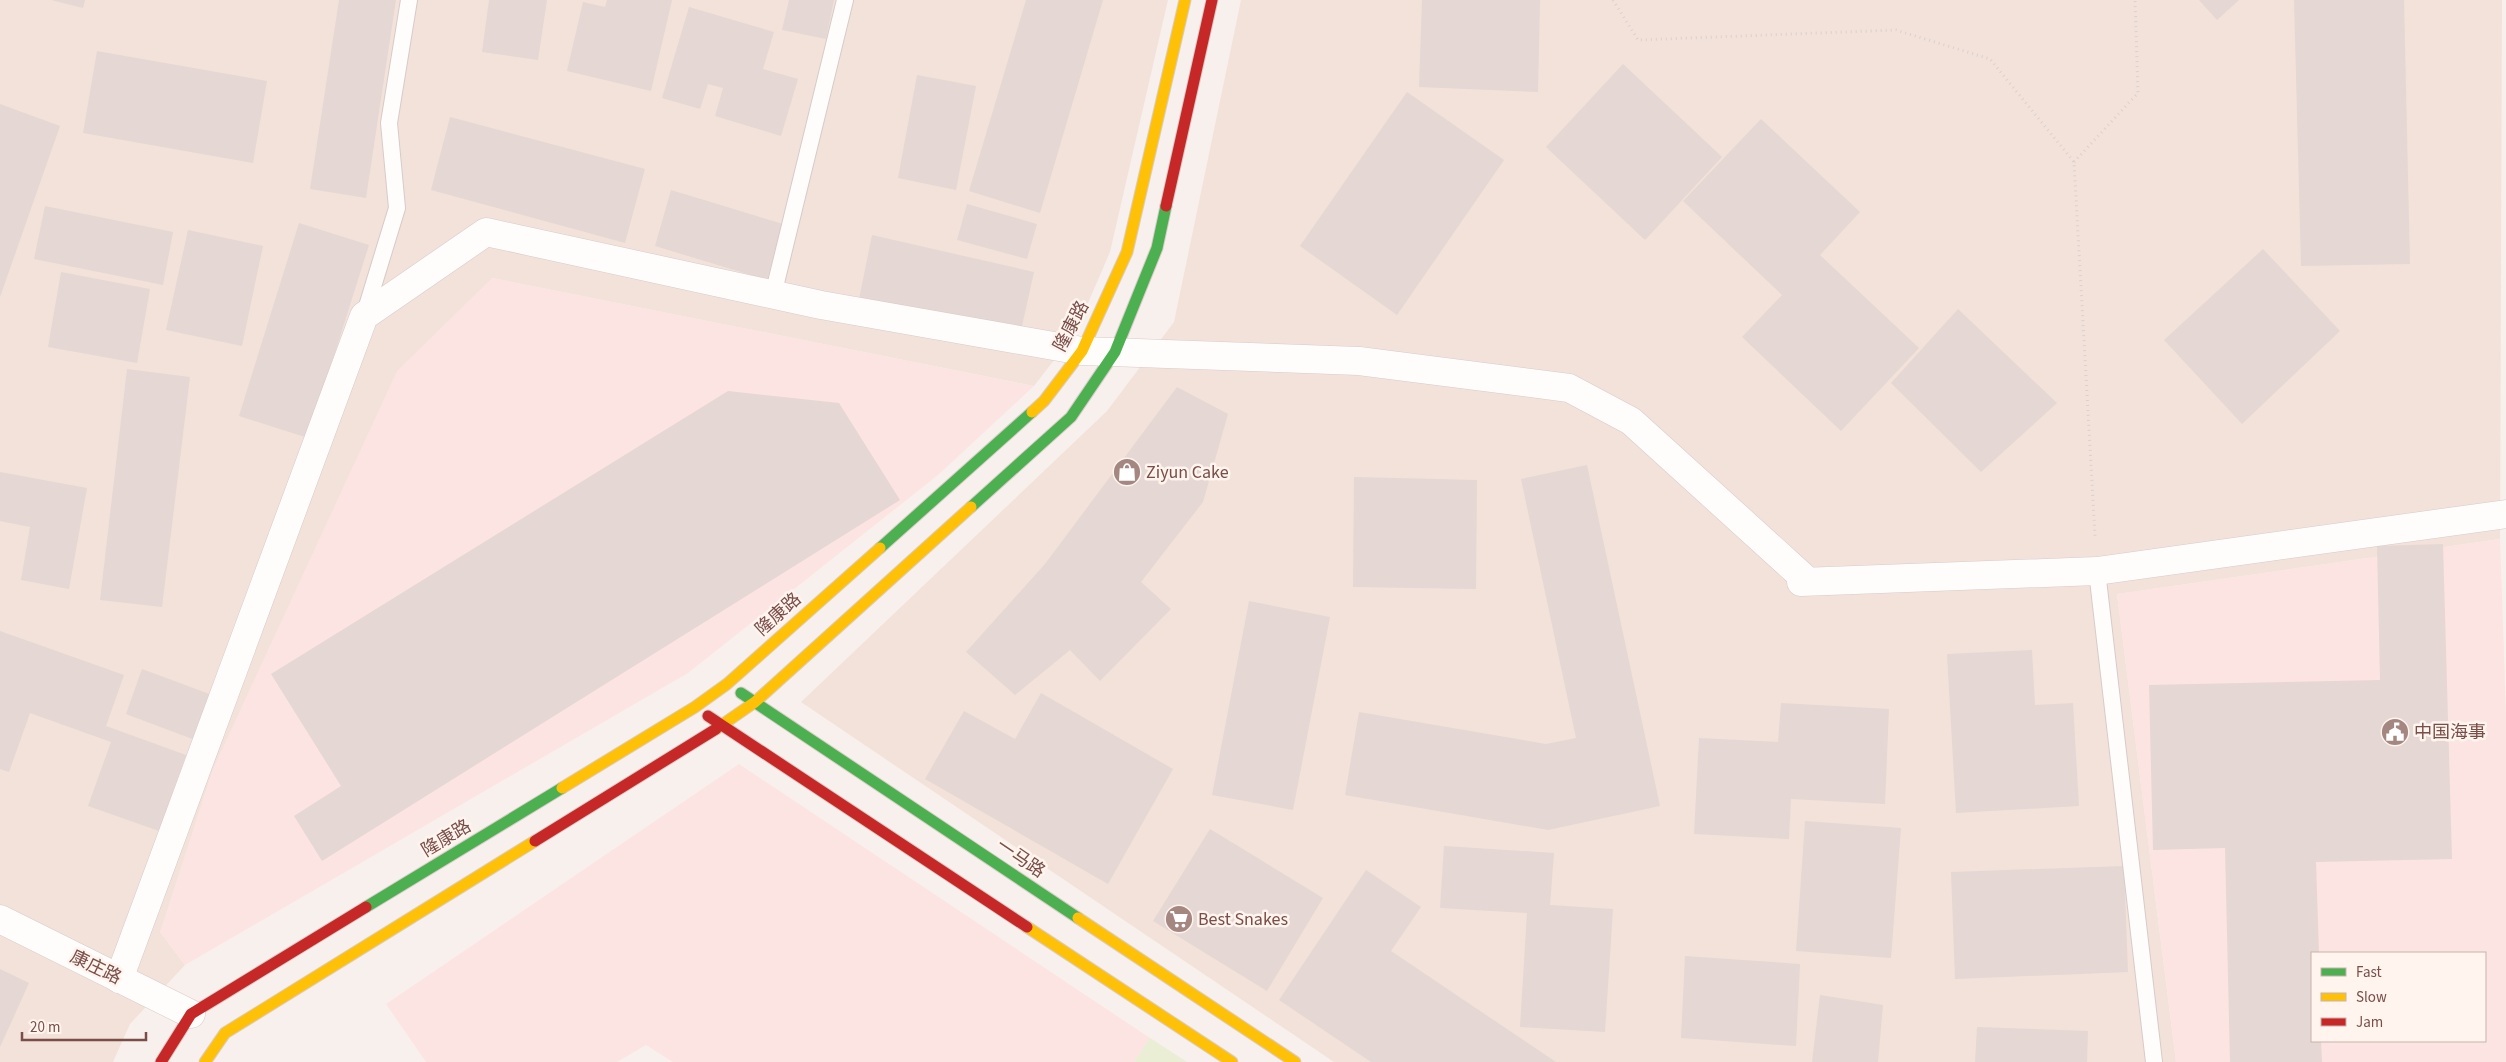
<svg xmlns="http://www.w3.org/2000/svg" width="2506" height="1062" font-family="'Source Sans 3','Noto Sans SC',sans-serif">
  <style>
    .residential { fill: #f3e2da }
    .commercial { fill: #fce4e2; fill-rule: evenodd }
    .green { fill: #eaeed5 }
    .building { fill: #e5d7d3 }
    .lines { fill: none; stroke-linecap: round; stroke-linejoin: round }
    .lane-casing { stroke: #d7cbc8; stroke-width: 18 }
    .street-casing { stroke: #d7cbc8; stroke-width: 29 }
    .fast-casing { stroke: #d9ccc9; stroke-width: 13 }
    .slow-casing { stroke: #d9ccc9; stroke-width: 13 }
    .jam-casing { stroke: #d9ccc9; stroke-width: 13 }
    .path { stroke: #dbd0ce; stroke-width: 3; stroke-dasharray: 1 4; stroke-linecap: butt }
    .lane { stroke: #fefdfc; stroke-width: 16 }
    .street { stroke: #fefdfc; stroke-width: 28 }
    .fast { stroke: #4caf50; stroke-width: 11 }
    .slow { stroke: #ffc107; stroke-width: 11 }
    .jam { stroke: #c62828; stroke-width: 11 }
    .labels { text-anchor: middle; stroke-width: 5; stroke-linejoin: round; paint-order: stroke }
    .street-label { font-size: 18px; fill: #794e49; stroke: #fff4ee }
    .poi-label { font-size: 18px; fill: #794e49; stroke: #fff4ee; text-anchor: start }
  </style>
  <rect width="100%" height="100%" fill="#f8f0ec"/>
  <!-- residential -->
  <g class="residential">
    <path d="M0,0H1168L1110,252L1075,333L1034,386L492,278L160,932L185,965L130,1024L113,1062H0Z"/>
    <path d="M1241,0H2502L2500,539L2117,594L2176,1062H1334L801,702L1107,411L1174,322Z"/>
  </g>
  <!-- commercial -->
  <g class="commercial">
    <path d="M492,278L1034,386L938,475L688,673L185,965L160,932L213,769L397,371Z"/>
    <path d="M2500,539L2506,714V1062H2176L2117,594ZM2312,953H2485V1041H2312Z"/>
    <path d="M739,764L1150,1038L1134,1062H673L646,1045L617,1062H426L386,1004Z"/>
  </g>
  <!-- green -->
  <path class="green" d="M1150,1038L1187,1062H1134Z"/>
  <!-- building -->
  <g class="building">
    <path d="M51,0H85L83,8Z"/>
    <path d="M339,0H396L366,198L310,189Z"/>
    <path d="M489,0H547L538,60L482,52Z"/>
    <path d="M607,0H672L651,91L567,71L583,2L605,7Z"/>
    <path d="M789,0H834L826,39L782,30Z"/>
    <path d="M1026,0H1103L1040,213L969,191Z"/>
    <path d="M1422,0H1540L1538,92L1419,87Z"/>
    <path d="M2199,0H2239L2217,20Z"/>
    <path d="M2294,0H2404L2410,264L2301,266Z"/>
    <path d="M689,7L774,32L763,69L798,79L781,136L715,116L723,88L708,84L700,109L662,98Z"/>
    <path d="M97,51L267,81L253,163L83,133Z"/>
    <path d="M1623,64L1722,157L1645,240L1546,147Z"/>
    <path d="M917,75L976,86L956,190L898,178Z"/>
    <path d="M1407,92L1504,160L1397,315L1300,246Z"/>
    <path d="M0,104L60,126L0,297Z"/>
    <path d="M450,117L645,169L625,243L431,190Z"/>
    <path d="M1761,119L1860,212L1820,255L1919,348L1841,431L1742,337L1782,295L1683,201Z"/>
    <path d="M671,190L783,224L767,280L655,246Z"/>
    <path d="M967,204L1037,224L1027,259L957,240Z"/>
    <path d="M45,206L173,232L163,285L34,259Z"/>
    <path d="M299,223L369,245L308,438L239,416Z"/>
    <path d="M188,230L263,246L242,346L166,330Z"/>
    <path d="M872,235L1034,272L1020,335L859,299Z"/>
    <path d="M2263,249L2340,331L2242,424L2164,340Z"/>
    <path d="M61,272L150,289L137,363L48,347Z"/>
    <path d="M1958,309L2057,403L1981,472L1891,383Z"/>
    <path d="M127,369L190,377L162,607L100,600Z"/>
    <path d="M1177,387L1228,414L1203,502L1141,582L1171,609L1100,681L1070,650L1015,695L966,652L1045,564Z"/>
    <path d="M728,391L839,403L900,500L322,861L294,816L341,786L271,674Z"/>
    <path d="M1587,465L1660,806L1548,830L1345,795L1359,712L1546,744L1576,738L1521,479Z"/>
    <path d="M0,472L87,488L69,589L21,580L30,527L0,521Z"/>
    <path d="M1354,477L1477,480L1476,589L1353,587Z"/>
    <path d="M2443,544L2452,859L2316,862L2319,953H2312V1041H2321L2322,1062H2230L2225,848L2153,850L2149,685L2380,680L2377,546Z"/>
    <path d="M1249,601L1330,617L1293,810L1212,795Z"/>
    <path d="M0,631L124,675L106,726L186,755L159,831L88,806L111,742L30,713L9,772L0,769Z"/>
    <path d="M2032,650L2035,705L2073,703L2079,806L1956,813L1947,654Z"/>
    <path d="M142,669L212,695L195,740L126,714Z"/>
    <path d="M1041,693L1173,769L1108,884L925,779L964,711L1015,739Z"/>
    <path d="M1781,703L1889,709L1885,804L1791,799L1789,839L1694,834L1699,738L1778,742Z"/>
    <path d="M1805,821L1901,828L1891,958L1796,951Z"/>
    <path d="M1210,829L1323,898L1267,991L1153,921Z"/>
    <path d="M1444,846L1554,853L1550,905L1613,909L1605,1032L1520,1027L1527,913L1440,908Z"/>
    <path d="M2124,866L2128,972L1955,979L1951,872Z"/>
    <path d="M1366,870L1421,907L1391,951L1556,1062H1371L1279,1000Z"/>
    <path d="M1685,956L1800,964L1796,1046L1681,1038Z"/>
    <path d="M0,969L29,983L0,1047Z"/>
    <path d="M1820,995L1883,1005L1878,1062H1812Z"/>
    <path d="M1977,1027L2088,1031L2087,1062H1975Z"/>
  </g>
  <g class="lines">
    <defs>
      <g id="lane">
        <path d="M773,295L845,0"/>
        <path d="M364,316L397,208L389,123L409,0"/>
        <path d="M2097,571L2154,1062"/>
      </g>
      <g id="street">
        <path d="M0,919L191,1014"/>
        <path d="M119,979L364,316L486,232L821,305L1082,351L1359,361L1569,388L1631,421L1802,576L1801,582L2097,571L2506,514"/>
      </g>
      <g id="fast">
        <path d="M971,507L1071,417L1115,352L1157,248L1166,206"/>
        <path d="M880,548L1032,412"/>
        <path d="M741,693L1078,918"/>
        <path d="M366,907L562,788"/>
      </g>
      <g id="slow">
        <path d="M1032,412L1044,401L1082,351L1127,252L1185,0"/>
        <path d="M716,729L755,702L971,507"/>
        <path d="M562,788L695,707L727,684L880,548"/>
        <path d="M1078,918L1295,1062"/>
        <path d="M1027,927L1232,1062"/>
        <path d="M205,1062L225,1033L535,841"/>
      </g>
      <g id="jam">
        <path d="M1166,206L1212,0"/>
        <path d="M708,716L1027,927"/>
        <path d="M535,841L716,729"/>
        <path d="M161,1062L191,1014L366,907"/>
      </g>
    </defs>
    <!-- lane casing -->
    <use href="#lane" class="lane-casing"/>
    <!-- street casing -->
    <use href="#street" class="street-casing"/>
    <!-- fast casing -->
    <use href="#fast" class="fast-casing"/>
    <!-- slow casing -->
    <use href="#slow" class="slow-casing"/>
    <!-- jam casing -->
    <use href="#jam" class="jam-casing"/>
    <!-- path -->
    <g class="path">
      <path d="M1613,0L1638,40L1896,30L1990,59L2074,162L2095,536"/>
      <path d="M2074,162L2138,93L2135,0"/>
    </g>
    <!-- lane -->
    <use href="#lane" class="lane"/>
    <!-- street -->
    <use href="#street" class="street"/>
    <!-- fast -->
    <use href="#fast" class="fast"/>
    <!-- slow -->
    <use href="#slow" class="slow"/>
    <!-- jam -->
    <use href="#jam" class="jam"/>
  </g>
  <!-- icons -->
  <defs>
    <symbol id="shop-disc" viewBox="-11 -11 22 22"><circle r="9.5" fill="#a58782" stroke="#fff4ee"/><path d="M-5-2.5h2.3a2.7 3.5 0 0 1 5.4 0H5L5.5 6h-11ZM-1.5-2.5h3a1.5 2.3 0 0 0-3 0Z" fill="#fff"/></symbol>
    <symbol id="civic-disc" viewBox="-11 -11 22 22"><circle r="9.5" fill="#a58782" stroke="#fff4ee"/><path d="M-.6-6.5H3V-4.5H.6V-3L4-1V1h2V6H-6V1h2V-1L-.6-3ZM-1.2 2.5V6h2.4V2.5Z" fill="#fff"/></symbol>
    <symbol id="supermarket-disc" viewBox="-11 -11 22 22"><circle r="9.5" fill="#a58782" stroke="#fff4ee"/><path d="M-6-5.5h2.5l.6 2H6L4.5 2H-2.5L-4.4-4H-6ZM-1.5 3.2a1.3 1.3 0 1 0 .1 0ZM3 3.2a1.3 1.3 0 1 0 .1 0Z" fill="#fff"/></symbol>
  </defs>
  <g fill-rule="evenodd">
    <use href="#shop-disc" x="1111" y="456" width="32" height="32"/>
    <use href="#civic-disc" x="2379" y="716" width="32" height="32"/>
    <use href="#supermarket-disc" x="1163" y="903" width="32" height="32"/>
  </g>
  <g class="labels">
    <!-- street labels -->
    <g class="street-label">
      <text transform="translate(1071 326) rotate(-62)" y="6">隆康路</text>
      <text transform="translate(778 614) rotate(-42)" y="6">隆康路</text>
      <text transform="translate(446 838) rotate(-31)" y="6">隆康路</text>
      <text transform="translate(1021 858) rotate(34)" y="6">一马路</text>
      <text transform="translate(96 967) rotate(26)" y="6">康庄路</text>
    </g>
    <!-- poi labels -->
    <g class="poi-label">
      <text x="1146" y="478">Ziyun Cake</text>
      <text x="2414" y="738">中国海事</text>
      <text x="1198" y="925">Best Snakes</text>
    </g>
  </g>
  <!-- legend -->
  <rect x="2311" y="952" width="175" height="90" fill="#fff4ee" stroke="#c9b2ac"/>
  <rect x="2321" y="968" width="25" height="8" fill="#4caf50" stroke="#c9b2ac"/>
  <text x="2356" y="977" font-size="15" fill="#794e49">Fast</text>
  <rect x="2321" y="993" width="25" height="8" fill="#ffc107" stroke="#c9b2ac"/>
  <text x="2356" y="1002" font-size="15" fill="#794e49">Slow</text>
  <rect x="2321" y="1018" width="25" height="8" fill="#c62828" stroke="#c9b2ac"/>
  <text x="2356" y="1027" font-size="15" fill="#794e49">Jam</text>
  <!-- scale -->
  <path d="M22 1032v8h124v-8" fill="none" stroke="#794e49" stroke-width="2.5"/>
  <text x="30" y="1032" font-size="15" fill="#794e49" stroke="#fff4ee" stroke-width="4" paint-order="stroke">20 m</text>
</svg>
